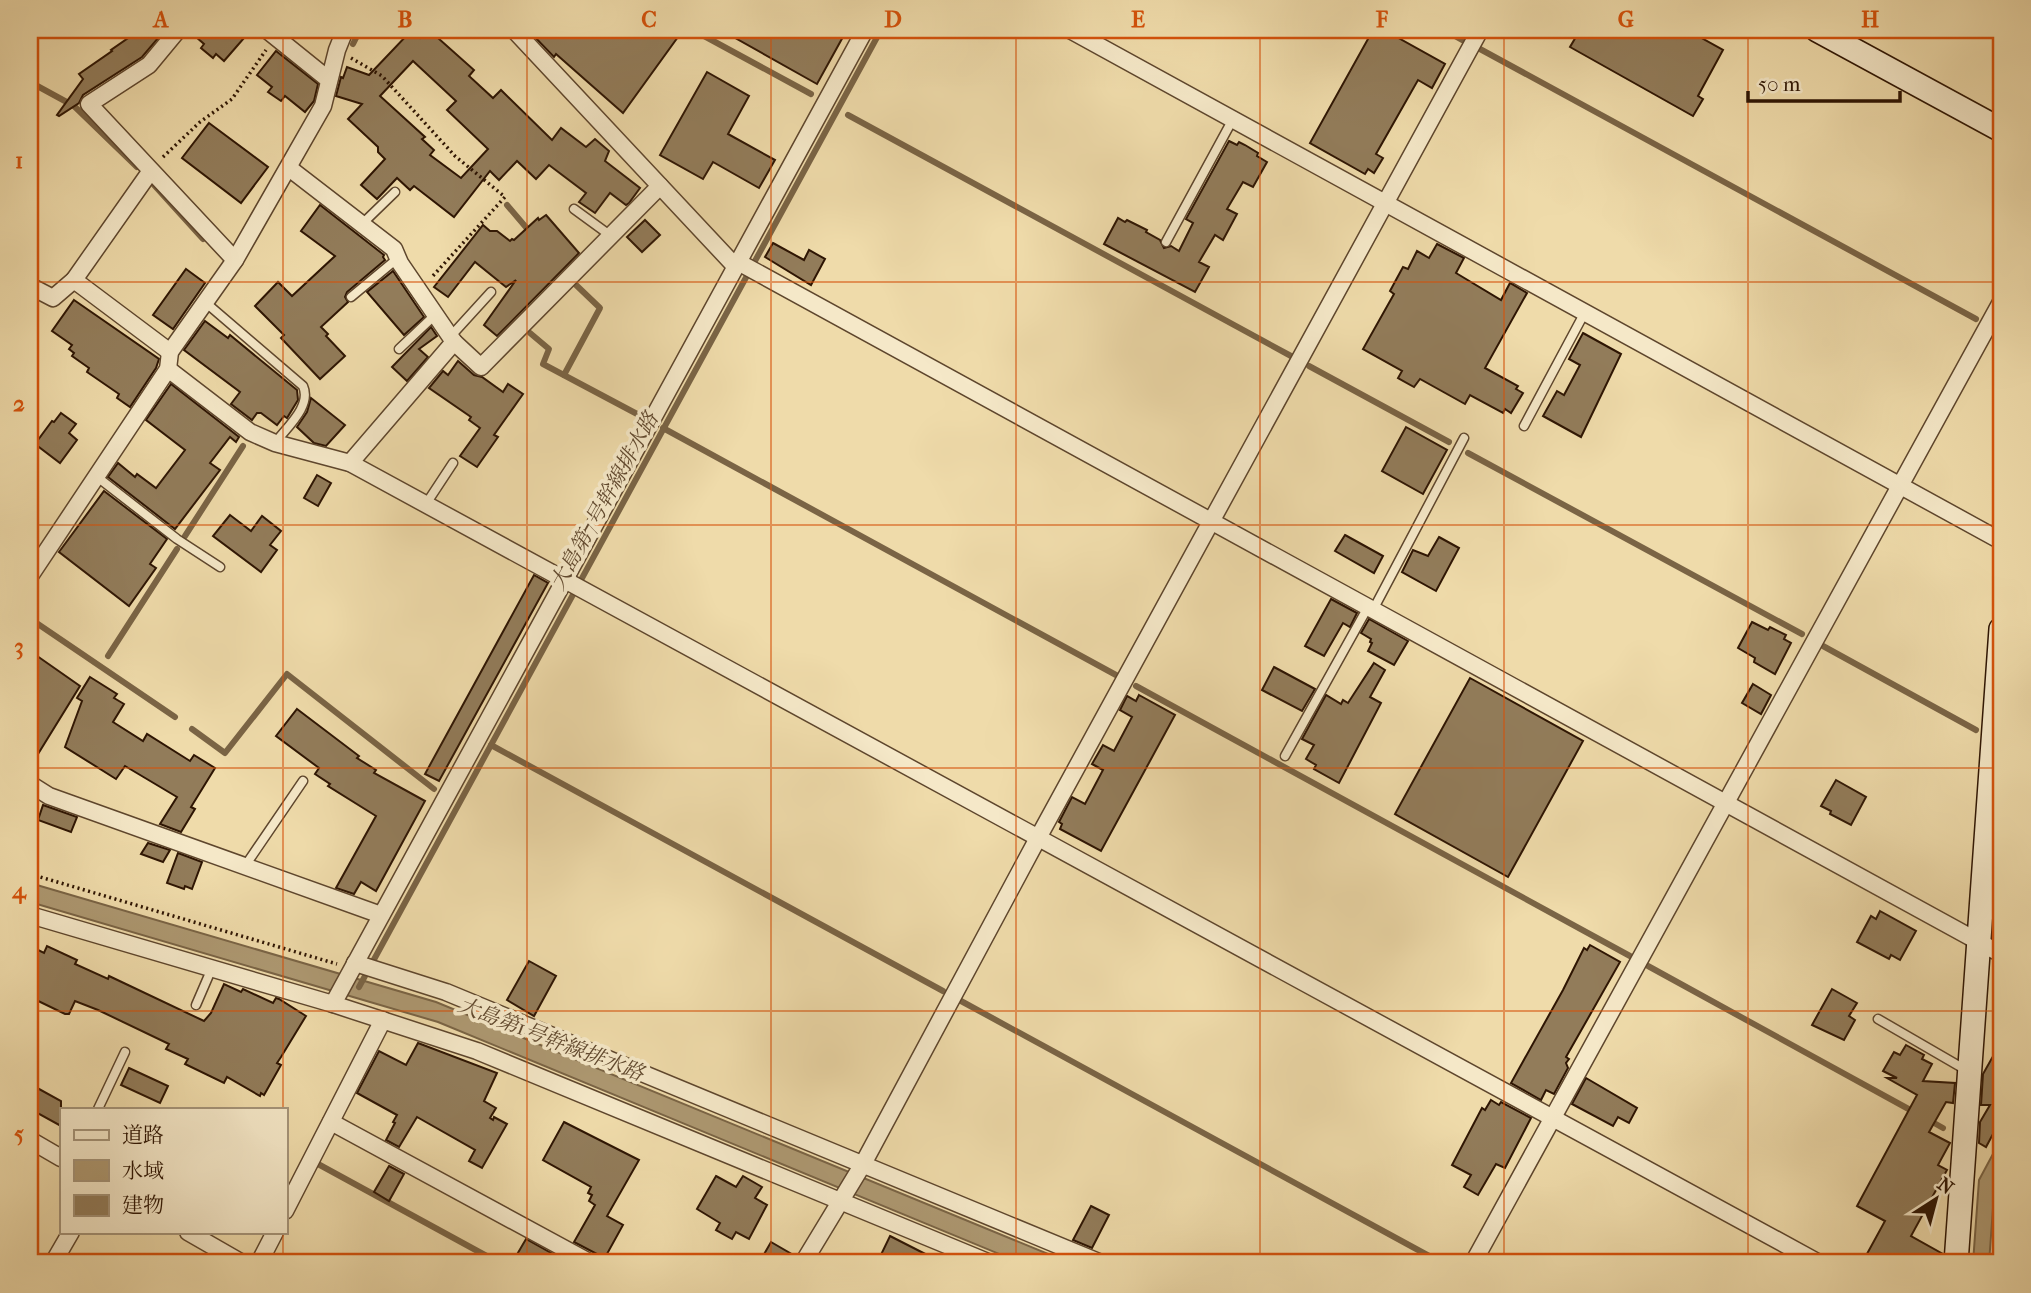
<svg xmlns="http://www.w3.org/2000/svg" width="2031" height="1293" font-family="'IM FELL French Canon','Noto Serif JP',serif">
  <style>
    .water { fill: #ad9871; stroke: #7a6445; stroke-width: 2 }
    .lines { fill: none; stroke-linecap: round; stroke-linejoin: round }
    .stream { stroke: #7a6445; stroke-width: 6 }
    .building { fill: #927c5a; stroke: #2e1503; stroke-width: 2; fill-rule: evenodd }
    .lane-casing { stroke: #5e462d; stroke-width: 11 }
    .street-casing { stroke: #5e462d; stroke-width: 19 }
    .secondary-casing { stroke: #2e1503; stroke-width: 26 }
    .path { stroke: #2e1503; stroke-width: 3.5; stroke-dasharray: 2 3.5; stroke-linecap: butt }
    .lane { stroke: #f5e8c8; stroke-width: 8 }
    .street { stroke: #f5e8c8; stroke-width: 16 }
    .secondary { stroke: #f5e8c8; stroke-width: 23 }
    .grid { fill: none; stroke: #d5520b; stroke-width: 2; stroke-opacity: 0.55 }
    .labels { text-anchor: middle; stroke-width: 7; stroke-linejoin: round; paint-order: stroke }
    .water-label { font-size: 21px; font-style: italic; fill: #61492f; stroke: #f5e8c8 }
    .neatline { fill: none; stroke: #d5520b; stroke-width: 2.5 }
    .grid-label { font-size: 23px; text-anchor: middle; font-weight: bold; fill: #d5520b }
  </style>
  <rect width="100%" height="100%" fill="#efdbaa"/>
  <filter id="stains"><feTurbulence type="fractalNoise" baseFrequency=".00286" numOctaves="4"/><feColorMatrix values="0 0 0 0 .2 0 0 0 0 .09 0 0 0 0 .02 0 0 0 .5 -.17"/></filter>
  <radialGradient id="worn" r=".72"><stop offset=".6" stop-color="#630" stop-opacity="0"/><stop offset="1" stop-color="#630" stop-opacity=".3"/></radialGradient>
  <!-- water -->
  <g class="water">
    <path d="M30,883L436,1002L1070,1263H1021L438,1022L30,902Z"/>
    <path d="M2001,1139V1169L1995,1181L1989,1263H1973L1979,1180Z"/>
  </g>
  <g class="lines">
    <!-- stream -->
    <g class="stream">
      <path d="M693,30L811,94"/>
      <path d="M1444,30L1462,40"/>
      <path d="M353,44L360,30"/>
      <path d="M1480,49L1976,319"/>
      <path d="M30,82L74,106L137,167"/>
      <path d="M848,115L1291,356"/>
      <path d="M154,185L203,239"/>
      <path d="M507,205L530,232"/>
      <path d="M1995,330L2001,333"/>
      <path d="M530,333L549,349L543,364L639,415"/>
      <path d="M1309,366L1449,442"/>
      <path d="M564,375L600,308L575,284"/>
      <path d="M663,428L1116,675"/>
      <path d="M1468,453L1802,634"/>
      <path d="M185,536L243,446"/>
      <path d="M35,622L175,717"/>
      <path d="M1823,646L1976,730"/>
      <path d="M108,656L177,549"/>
      <path d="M1136,686L1630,956"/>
      <path d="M192,729L225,753L287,674L434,789"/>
      <path d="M491,745L943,991"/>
      <path d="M1648,966L1914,1112"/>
      <path d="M359,987L881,30"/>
      <path d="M961,1001L1442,1263"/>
      <path d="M1927,1119L1943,1128"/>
      <path d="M318,1164L494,1260"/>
    </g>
  </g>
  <!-- building -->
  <g class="building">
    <path d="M135,30H165L142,57L83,95L79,103L59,116L57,115L83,79L79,74L112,51L111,50L131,36Z"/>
    <path d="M188,30H251L224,61L216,54L213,58L201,48L204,44Z"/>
    <path d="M429,30L474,70L469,76L493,98L501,90L552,140L561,128L586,147L595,139L609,151L605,161L640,188L629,203L626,205L610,193L595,213L579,202L586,193L549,165L536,179L517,161L499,180L490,171L454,217L414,186L410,190L397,178L377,199L361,185L385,159L378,152V147L348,119L362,104L336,96L341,77L343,78L347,67L369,75L408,34L411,36L414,33L420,38ZM413,61L456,101L447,110L488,149L461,178L430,155L434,150L422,139L425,137L380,96Z"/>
    <path d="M528,30H683L623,113L556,54L554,57Z"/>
    <path d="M721,30H836L844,35L817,84Z"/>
    <path d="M1373,30H1384L1445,64L1432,88L1418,80L1376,154L1383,158L1374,173L1368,169L1365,174L1310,143Z"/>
    <path d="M1580,30H1687L1723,50L1698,96L1703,99L1693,116L1570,47Z"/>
    <path d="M276,51L318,84L314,101L305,112L285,96L281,101L268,92L272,87L257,75Z"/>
    <path d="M707,72L749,96L728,134L775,160L759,188L713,162L703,179L660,155Z"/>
    <path d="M209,123L268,167L241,203L182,158Z"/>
    <path d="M1229,141L1237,145L1239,142L1245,145L1258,153L1257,156L1267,162L1253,187L1243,182L1227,209L1237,214L1223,240L1215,235L1199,262L1209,267L1195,292L1104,244L1118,218L1125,222L1127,220L1147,230L1146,232L1160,240L1164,248L1171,246L1179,251L1193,223L1186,219Z"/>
    <path d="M320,205L384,255L383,257L385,260L347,292L345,297L348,302L321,327L328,334L326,336L345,356L320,379L281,338L284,335L255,306L278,282L292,296L335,256L301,231Z"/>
    <path d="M546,215L579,253L497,336L484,325L516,280L506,287L475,262L448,297L434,287L483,225L490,231H497L510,241L512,239L514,240L538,218L539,220Z"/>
    <path d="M645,220L660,235L642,252L627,237Z"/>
    <path d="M773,243L804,260L809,250L825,259L811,285L765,257Z"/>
    <path d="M1437,244L1464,258L1456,273L1501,300L1510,283L1527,293L1485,368L1518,386L1516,389L1523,393L1511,413L1505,409L1503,413L1470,395L1465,404L1420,379L1414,387L1398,378L1402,371L1363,349L1394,294L1390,291L1403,267L1408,269L1417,251L1429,258Z"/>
    <path d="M186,269L205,283L173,329L153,315Z"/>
    <path d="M393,271L424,317L404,335L367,292Z"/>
    <path d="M74,300L159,359L156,368L130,407L117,398L119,394L87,372L89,368L72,356L74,353L69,349L72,345L52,331Z"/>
    <path d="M205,321L228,338L230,335L297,390L298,400L287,418L284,416L277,425L261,413H257L252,420L231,404L240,392L184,350Z"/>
    <path d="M431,327L437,336L419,349L428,357L407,381L392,367Z"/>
    <path d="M1583,333L1621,354L1581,437L1543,416L1557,391L1564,395L1580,365L1569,359Z"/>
    <path d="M458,361L474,375L482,377L503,392L508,384L523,394L494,435L498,437L477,467L460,456L480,428L469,420L471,417L429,388L443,371L448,375Z"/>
    <path d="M171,384L239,437L236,442L230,437L210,463L220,470L175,529L108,477L118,463L135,477L137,474L156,488L185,450L146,420Z"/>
    <path d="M311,398L345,425L326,446L314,443L297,427L307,412Z"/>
    <path d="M61,413L76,424L69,433L77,440L60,463L35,444L52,421L54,422Z"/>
    <path d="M1406,427L1447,450L1423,494L1382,471Z"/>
    <path d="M317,475L331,483L318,506L304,498Z"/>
    <path d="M104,491L167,539L150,564L156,568L129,606L59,552Z"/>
    <path d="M230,515L251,531L262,516L281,531L270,545L277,550L261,572L213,536Z"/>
    <path d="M1345,535L1383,556L1374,573L1335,551Z"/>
    <path d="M1439,537L1459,548L1436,591L1402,572L1413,550L1428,556Z"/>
    <path d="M534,575L548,583L439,781L425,774Z"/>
    <path d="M1331,599L1357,613L1350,627L1343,623L1324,656L1305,646Z"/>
    <path d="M1369,619L1408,641L1394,665L1368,651L1372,643L1370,642L1371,639L1361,633Z"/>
    <path d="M1752,622L1768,630L1770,627L1786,635L1784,639L1791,643L1775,674L1754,662L1755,658L1738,648Z"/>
    <path d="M30,651L80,686L30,767Z"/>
    <path d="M1374,663L1385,670L1370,697L1381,703L1339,783L1314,769L1316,765L1306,759L1314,745L1302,739L1326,695L1341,704L1343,700L1348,703Z"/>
    <path d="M1274,667L1315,689L1302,711L1262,690Z"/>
    <path d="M90,677L117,694L114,698L124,704L113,722L143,741L147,734L190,761L194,755L215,768L191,807L195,809L181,832L160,824L177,797L125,766L116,779L65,747L82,701L77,698Z"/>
    <path d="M1470,678L1583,741L1508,877L1395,814Z"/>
    <path d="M1753,684L1771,695L1761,714L1742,703Z"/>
    <path d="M1139,695L1175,715L1101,851L1060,829L1062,824L1059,822L1072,797L1085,804L1103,770L1092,764L1103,745L1114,751L1132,717L1120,710L1127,696L1136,701Z"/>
    <path d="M297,709L359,756L357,758L376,770L374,773L425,801L376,891L361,882L354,894L336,888L376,816L328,786L330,784L315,774L319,768L276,736Z"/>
    <path d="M1836,780L1866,797L1851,825L1830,814L1831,811L1821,806Z"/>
    <path d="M43,805L77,817L71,832L38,820Z"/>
    <path d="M148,843L170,850L163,862L141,854Z"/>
    <path d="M178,853L202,862L192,889L185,886L184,889L167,883Z"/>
    <path d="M1880,911L1916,931L1900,960L1891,955L1889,959L1857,942L1871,916L1876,919Z"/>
    <path d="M1590,945L1620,962L1566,1057L1569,1059L1566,1063L1568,1068L1554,1094L1546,1090L1541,1100L1511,1083L1563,990L1584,948L1587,950Z"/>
    <path d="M30,946L44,953L47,946L77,960L75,964L108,979L109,976L204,1021L211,1013L224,984L241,992L243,989L273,1003L276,998L279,999L306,1016L281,1057L277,1063L281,1065L264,1095L261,1093L260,1096L227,1077L224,1083L185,1064L188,1059L166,1049L169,1044L98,1010L75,1001L69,1014H65L30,997Z"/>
    <path d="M529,961L556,976L534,1016L507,1000Z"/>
    <path d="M1832,989L1857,1003L1849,1016L1855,1020L1844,1040L1812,1025Z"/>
    <path d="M2001,1042V1119L1986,1147L1979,1143L1980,1122L1990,1105H1981L1983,1074Z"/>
    <path d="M418,1043L497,1073L484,1101L496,1108L490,1118L493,1120L494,1117L507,1124L482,1168L469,1161L475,1150L417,1117L399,1147L386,1140L395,1123L393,1122L397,1115L357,1093L379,1051L406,1065Z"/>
    <path d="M1906,1045L1924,1055L1922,1059L1932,1064L1923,1081L1955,1083L1953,1103L1946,1102L1929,1132L1950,1143L1938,1165L1947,1170L1911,1236L1943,1254L1942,1263H1862L1885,1221L1857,1206L1917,1095L1887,1078H1897L1883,1071L1894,1052L1900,1055Z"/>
    <path d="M129,1068L168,1086L160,1103L121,1085Z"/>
    <path d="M1586,1078L1637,1108L1629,1123L1618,1117L1613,1126L1572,1104Z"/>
    <path d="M30,1084L61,1101V1126L30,1109Z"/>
    <path d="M1491,1100L1499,1105L1501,1102L1531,1118L1505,1168L1496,1164L1478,1195L1464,1187L1471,1175L1452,1165L1482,1108L1485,1110Z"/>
    <path d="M564,1122L639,1160L607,1216L623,1225L602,1263L597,1254L574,1242L595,1205L589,1201L592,1195L588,1193L591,1187L543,1160Z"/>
    <path d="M389,1166L404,1174L389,1201L374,1192Z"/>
    <path d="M716,1176L736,1187L743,1176L762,1187L755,1198L767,1205L749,1239L736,1232L732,1239L716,1230L720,1223L697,1209Z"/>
    <path d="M1091,1206L1109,1215L1092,1248L1073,1240Z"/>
    <path d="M890,1236L943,1263H877Z"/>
    <path d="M526,1239L569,1263H512Z"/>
    <path d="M771,1242L795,1256L793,1263H759Z"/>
  </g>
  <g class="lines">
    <defs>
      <g id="lane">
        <path d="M574,209L611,236"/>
        <path d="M362,224L395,192"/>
        <path d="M1166,242L1233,119"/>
        <path d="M351,297L398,258"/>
        <path d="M205,302L303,386C312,406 287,427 275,443"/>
        <path d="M450,337L491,292"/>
        <path d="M399,349L435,315"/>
        <path d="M1524,426L1585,312"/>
        <path d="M96,476L177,539L220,567"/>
        <path d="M426,504L453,463"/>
        <path d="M1373,610L1464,438"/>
        <path d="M1285,756L1368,607"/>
        <path d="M245,866L303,781"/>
        <path d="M196,1005L212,968"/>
        <path d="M1878,1019L1966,1070"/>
        <path d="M98,1109L125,1052"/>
      </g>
      <g id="street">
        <path d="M178,30L149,65L89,104L235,260"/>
        <path d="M267,30L329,80"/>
        <path d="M514,30L735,266"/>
        <path d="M1070,30L2001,541"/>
        <path d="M289,168L394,249L400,263L454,342L350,463"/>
        <path d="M738,262L2001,954"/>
        <path d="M74,280L150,172"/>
        <path d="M30,286L53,298L74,280L170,352"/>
        <path d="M454,342L481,367L660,186"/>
        <path d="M168,369L250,432L275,443L350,463L1819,1263"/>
        <path d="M30,576L168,369L170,352L235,260L323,106L337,50L345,30"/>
        <path d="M30,784L49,796L381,915"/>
        <path d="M30,915L333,1004L477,1051L990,1263"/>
        <path d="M355,963L446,992L1101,1263"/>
        <path d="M333,1004L865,30"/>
        <path d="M331,1122L591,1263"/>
        <path d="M30,1140L61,1158"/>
        <path d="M285,1211L383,1020"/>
        <path d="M188,1232L242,1263"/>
        <path d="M53,1263L71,1232"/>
        <path d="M259,1263L275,1232"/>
        <path d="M803,1263L863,1164L1038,838L1480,30"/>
        <path d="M1473,1263L2001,302"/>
      </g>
      <g id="secondary">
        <path d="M1817,30L2001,130"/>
        <path d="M1956,1263L2001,629"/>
      </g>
    </defs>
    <!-- lane casing -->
    <use href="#lane" class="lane-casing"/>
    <!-- street casing -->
    <use href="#street" class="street-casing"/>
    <!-- secondary casing -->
    <use href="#secondary" class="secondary-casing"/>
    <!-- path -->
    <g class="path">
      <path d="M351,58L382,76L455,156L505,197L431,278"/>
      <path d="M163,157L200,122L232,99L266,50"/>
      <path d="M30,874L337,964"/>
    </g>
    <!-- lane -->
    <use href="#lane" class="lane"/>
    <!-- street -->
    <use href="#street" class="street"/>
    <!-- secondary -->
    <use href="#secondary" class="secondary"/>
  </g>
  <!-- grid -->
  <path class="grid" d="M283,30V1109M527,30V1263M771,30V1263M1016,30V1263M1260,30V1263M1504,30V1263M1748,30V1263M30,282H2001M30,525H2001M30,768H2001M30,1011H2001M283,1232V1263"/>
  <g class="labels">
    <!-- water labels -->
    <g class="water-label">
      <text transform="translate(604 501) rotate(-61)" y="7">大島第7号幹線排水路</text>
      <text transform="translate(551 1039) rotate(21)" y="7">大島第1号幹線排水路</text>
    </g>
  </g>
  <!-- margin -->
  <rect width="2031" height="1293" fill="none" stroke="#efdbaa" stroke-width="77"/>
  <!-- legend -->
  <rect x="60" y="1108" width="228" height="126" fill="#f5e8c8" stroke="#a59479" stroke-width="2"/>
  <rect x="74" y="1130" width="35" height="10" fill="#f5e8c8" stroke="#a59479" stroke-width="2"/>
  <text x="122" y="1142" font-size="21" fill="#2e1503">道路</text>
  <rect x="74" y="1160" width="35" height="21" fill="#ad9871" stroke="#a59479" stroke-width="2"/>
  <text x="122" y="1178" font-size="21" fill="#2e1503">水域</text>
  <rect x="74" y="1195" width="35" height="21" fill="#927c5a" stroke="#a59479" stroke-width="2"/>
  <text x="122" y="1212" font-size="21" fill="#2e1503">建物</text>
  <!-- north arrow -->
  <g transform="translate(1936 1199) rotate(36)" stroke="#f5e8c8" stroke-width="5" paint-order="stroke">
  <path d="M0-5L12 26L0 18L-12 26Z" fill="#2e1503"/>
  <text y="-10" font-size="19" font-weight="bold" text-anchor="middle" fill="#2e1503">N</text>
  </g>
  <!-- scale -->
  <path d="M1748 91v10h152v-10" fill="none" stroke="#2e1503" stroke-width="3.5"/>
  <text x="1758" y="91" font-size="21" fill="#2e1503" stroke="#f5e8c8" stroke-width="5" paint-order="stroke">50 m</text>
  <rect x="38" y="38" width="1955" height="1216" class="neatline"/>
  <g class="grid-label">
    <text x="161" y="27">A</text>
    <text x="405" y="27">B</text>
    <text x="649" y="27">C</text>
    <text x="893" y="27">D</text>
    <text x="1138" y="27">E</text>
    <text x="1382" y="27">F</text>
    <text x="1626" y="27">G</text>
    <text x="1870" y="27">H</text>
    <text x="19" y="168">1</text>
    <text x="19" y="411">2</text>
    <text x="19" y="654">3</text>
    <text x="19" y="898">4</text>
    <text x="19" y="1141">5</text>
  </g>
  <rect width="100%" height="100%" filter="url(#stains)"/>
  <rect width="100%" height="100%" fill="url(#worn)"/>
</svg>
